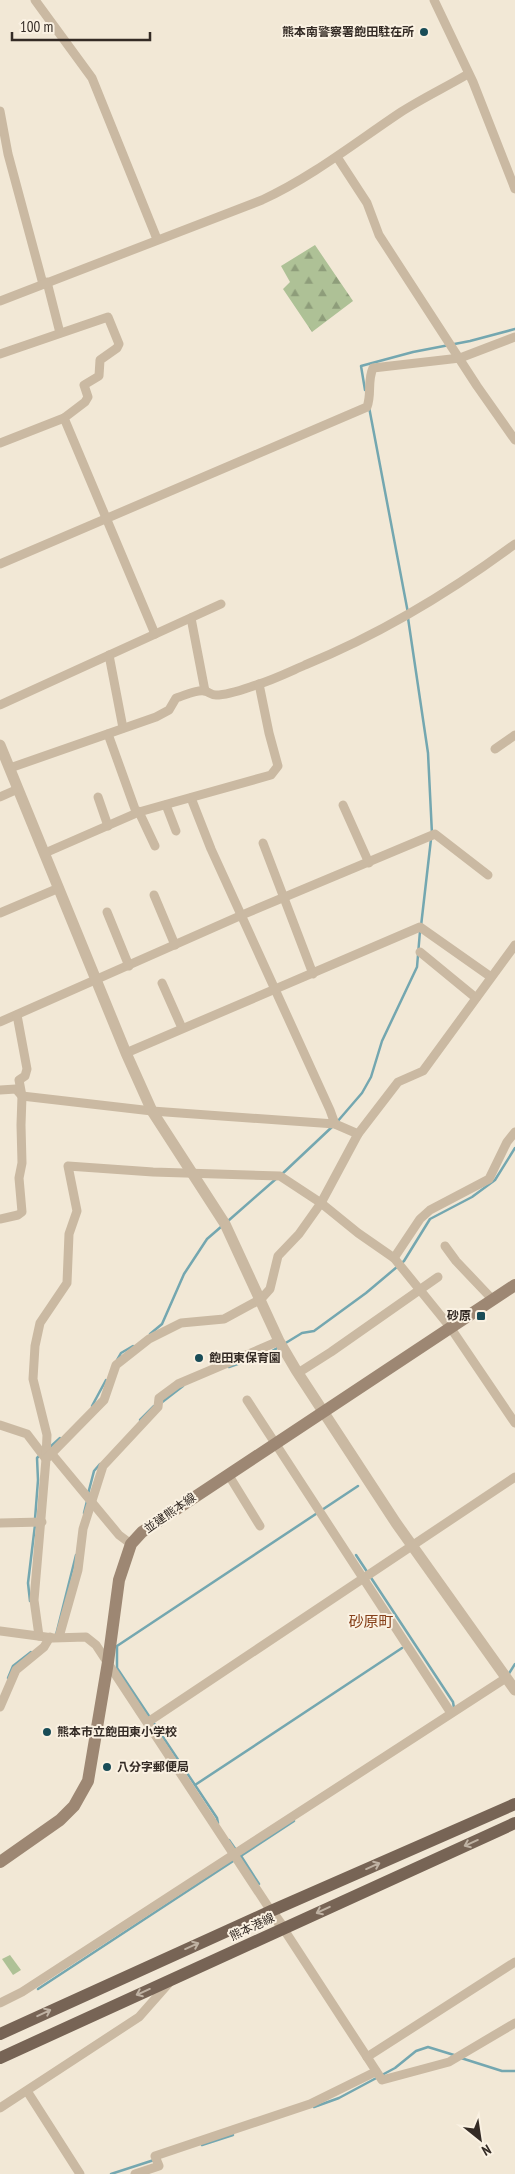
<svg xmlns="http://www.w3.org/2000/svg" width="515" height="2174" font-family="'PT Sans Narrow','Noto Sans JP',sans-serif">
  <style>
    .green { fill: #aec196 }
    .forest { fill: url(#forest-firs) }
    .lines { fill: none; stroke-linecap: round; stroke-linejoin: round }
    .stream { stroke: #74a7b0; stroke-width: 2.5 }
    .minor { stroke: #cab9a2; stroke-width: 9 }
    .tertiary { stroke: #cab9a2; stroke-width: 11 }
    .secondary { stroke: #9d8773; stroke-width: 12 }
    .primary { stroke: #776455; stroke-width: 12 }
    .oneway { stroke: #bfb2a3 }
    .poi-dot { fill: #194c57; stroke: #faf1e2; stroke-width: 2 }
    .labels { text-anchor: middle; stroke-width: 4; stroke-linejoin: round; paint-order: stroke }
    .poi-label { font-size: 12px; font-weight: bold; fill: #342b25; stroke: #faf1e2; text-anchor: start }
    .street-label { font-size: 12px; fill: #342b25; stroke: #faf1e2 }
    .quarter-label { font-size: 15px; fill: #86401a; stroke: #faf1e2 }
  </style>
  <defs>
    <pattern id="forest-firs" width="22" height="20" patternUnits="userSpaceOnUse" patternTransform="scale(1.25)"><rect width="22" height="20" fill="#aec196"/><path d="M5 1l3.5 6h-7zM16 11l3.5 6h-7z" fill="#8e9d7a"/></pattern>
  </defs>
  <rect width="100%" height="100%" fill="#f2e8d6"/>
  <!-- green -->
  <path class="green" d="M10,1955L21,1970L13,1975L2,1959Z"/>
  <!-- forest -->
  <path class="forest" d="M315,245L353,301L312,332L283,289L290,282L281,266Z"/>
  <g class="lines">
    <!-- stream -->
    <g class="stream">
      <path d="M365,390L361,366L413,352L470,341L515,329"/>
      <path d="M369,407L408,613"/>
      <path d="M408,618L428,753L432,834"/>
      <path d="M421,926L431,839"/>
      <path d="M337,1122L362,1093L371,1077L382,1041L417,967L420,931"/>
      <path d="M281,1175L333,1126"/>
      <path d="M228,1221L277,1178"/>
      <path d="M150,1334L162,1324L184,1274L207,1239L222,1226"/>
      <path d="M284,1344L302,1333L314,1331L366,1293L404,1261L430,1219L472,1197L495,1180L515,1148"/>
      <path d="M117,1360L121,1353L133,1346"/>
      <path d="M229,1367L267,1354L279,1347"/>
      <path d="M161,1403L183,1386"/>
      <path d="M92,1406L106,1380"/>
      <path d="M140,1420L154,1406"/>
      <path d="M49,1448L60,1438"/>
      <path d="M88,1494L94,1471L100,1464"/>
      <path d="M84,1513L87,1501"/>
      <path d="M35,1519L38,1480L37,1458L41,1454"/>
      <path d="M356,1555L453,1702L454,1708"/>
      <path d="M30,1601L28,1583L35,1525"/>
      <path d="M56,1635L76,1555"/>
      <path d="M508,1675L515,1664"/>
      <path d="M8,1678L13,1666L31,1652"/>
      <path d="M195,1785L402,1648"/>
      <path d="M218,1823L217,1818L117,1668V1646L358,1486"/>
      <path d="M229,1840L236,1850"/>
      <path d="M241,1856L259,1884"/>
      <path d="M38,1989L294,1821"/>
      <path d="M461,2058L502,2071H515"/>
      <path d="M314,2107L339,2098L395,2068L416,2051L428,2047L454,2055"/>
      <path d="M202,2145L233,2135"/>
      <path d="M111,2174L154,2160"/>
    </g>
    <!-- minor -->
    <g class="minor">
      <path d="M35,0L92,78L157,239"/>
      <path d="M434,0L473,82L515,189"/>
      <path d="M0,111L8,154L43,284"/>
      <path d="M337,157L367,203L379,235L477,386L515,440"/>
      <path d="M47,282L60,333"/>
      <path d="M0,301L262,200C312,177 356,142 401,112C423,98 446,87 468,74"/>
      <path d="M0,354L108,317L119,344L117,348L100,360L99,376L84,385L88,397L85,402L64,418L155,634"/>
      <path d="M0,443L64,418"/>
      <path d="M0,564L367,407C372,394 367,381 373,368L460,358L515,337"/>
      <path d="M191,618L205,691"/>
      <path d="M109,655L123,728"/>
      <path d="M0,705L221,604"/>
      <path d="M108,734L135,809L139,812L155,846"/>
      <path d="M495,749L515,735"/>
      <path d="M10,768L156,717L169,710L176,698C184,696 196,689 205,691C209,692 211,695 216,695C229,695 244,689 256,685C273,680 289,672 305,665C381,634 449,593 515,544"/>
      <path d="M0,797L18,789"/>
      <path d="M98,797L108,826"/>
      <path d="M191,798L211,849L330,1110L335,1124"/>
      <path d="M166,805L176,831"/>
      <path d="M343,805L369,863"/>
      <path d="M263,843L313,974"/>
      <path d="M45,853L139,812L271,775L278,766L269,733L259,684"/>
      <path d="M154,895L175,945"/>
      <path d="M107,912L129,966"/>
      <path d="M0,913L59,888"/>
      <path d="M420,952L476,998"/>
      <path d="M162,983L182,1028"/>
      <path d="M0,1022L242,915L435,834L488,875"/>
      <path d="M126,1053L420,927L491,977"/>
      <path d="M0,1090L16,1089L22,1096L152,1111L335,1124L358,1134"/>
      <path d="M0,1219L18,1215L22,1212L19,1178L22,1163L21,1125L22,1096L19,1080L25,1076L27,1069L17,1015"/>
      <path d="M445,1246L456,1261L493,1300"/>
      <path d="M394,1258L420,1219L430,1210L489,1179L507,1142L515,1132"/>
      <path d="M298,1373L331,1352L438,1277"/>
      <path d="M247,1400L451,1713"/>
      <path d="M0,1425L27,1434L46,1459"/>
      <path d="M51,1453L119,1535L131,1544"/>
      <path d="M46,1458L47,1435L33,1379L35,1346L40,1323L67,1283L69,1234L77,1211L68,1166L153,1172L280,1176L321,1203L358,1233L394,1258L450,1327L515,1423"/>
      <path d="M228,1474L260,1526"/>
      <path d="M0,1523L42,1522"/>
      <path d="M0,1631L53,1638L86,1637L96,1645L271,1911"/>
      <path d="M39,1636L34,1600L46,1459L104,1400L116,1365L149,1339L181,1323L224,1319L261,1299L270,1289L278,1256L299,1234L321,1203L358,1134L398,1082L423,1071L515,945"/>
      <path d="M59,1637L78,1570L83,1529L103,1466L158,1407L159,1398L178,1384L279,1341"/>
      <path d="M0,1707L16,1670L44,1647L50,1637"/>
      <path d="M148,1722L515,1477"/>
      <path d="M283,1928L382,2080L449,2062L515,2023"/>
      <path d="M0,2003L22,1992L506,1678"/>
      <path d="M367,2057L515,1962"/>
      <path d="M27,2091L80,2174"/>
      <path d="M0,2108L139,2017L169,1983"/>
      <path d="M135,2174L159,2166L155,2156L310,2104L375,2072"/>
    </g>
    <!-- tertiary -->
    <g class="tertiary">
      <path d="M0,745L126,1053L152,1111L225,1224L279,1341L296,1370L396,1523L515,1690"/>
      <path d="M271,1911L283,1928"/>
    </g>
    <!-- secondary -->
    <path class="secondary" d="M0,1862L60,1820L74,1806L88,1781L108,1662L119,1580L131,1544L142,1532L515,1285"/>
    <!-- primary -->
    <g class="primary">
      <path d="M0,2034L271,1911L515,1804"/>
      <path d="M0,2058L515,1823"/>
    </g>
  </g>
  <!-- one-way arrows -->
  <defs><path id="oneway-shaft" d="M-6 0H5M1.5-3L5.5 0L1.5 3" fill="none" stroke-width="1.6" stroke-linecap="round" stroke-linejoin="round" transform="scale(1.25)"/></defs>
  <g class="oneway">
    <use href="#oneway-shaft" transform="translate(471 1843) rotate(156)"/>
    <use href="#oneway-shaft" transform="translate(373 1866) rotate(-24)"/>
    <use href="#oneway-shaft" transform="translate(323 1910) rotate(155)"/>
    <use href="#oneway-shaft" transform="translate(192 1946) rotate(-24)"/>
    <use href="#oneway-shaft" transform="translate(143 1992) rotate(156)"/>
    <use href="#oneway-shaft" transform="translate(44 2013) rotate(-25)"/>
  </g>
  <!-- markers -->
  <g class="poi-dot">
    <circle cx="424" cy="32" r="5"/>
    <rect x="476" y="1311" width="10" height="10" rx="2.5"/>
    <circle cx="199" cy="1358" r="5"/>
    <circle cx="47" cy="1732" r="5"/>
    <circle cx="107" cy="1767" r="5"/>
  </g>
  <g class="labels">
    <!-- poi labels -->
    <g class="poi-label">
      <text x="414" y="36" text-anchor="end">熊本南警察署飽田駐在所</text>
      <text x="471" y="1320" text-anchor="end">砂原</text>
      <text x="209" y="1362">飽田東保育園</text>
      <text x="57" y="1736">熊本市立飽田東小学校</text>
      <text x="117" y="1771">八分字郵便局</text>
    </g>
    <!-- street labels -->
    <g class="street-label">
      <text transform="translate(170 1513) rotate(-35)" y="4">並建熊本線</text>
      <text transform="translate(252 1927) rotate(-25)" y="4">熊本港線</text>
    </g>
    <!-- quarter labels -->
    <g class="quarter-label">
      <text x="371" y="1627">砂原町</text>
    </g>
  </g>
  <!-- north arrow -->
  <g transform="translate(480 2139) rotate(150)" stroke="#faf1e2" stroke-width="4" paint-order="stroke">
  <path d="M0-4L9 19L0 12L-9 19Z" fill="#342b25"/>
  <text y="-8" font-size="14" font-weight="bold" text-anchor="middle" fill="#342b25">N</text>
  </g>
  <!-- scale -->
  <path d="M12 32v8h138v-8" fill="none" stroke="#342b25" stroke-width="2.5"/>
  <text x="20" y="32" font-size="15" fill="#342b25" stroke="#faf1e2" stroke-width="4" paint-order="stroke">100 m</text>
</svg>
